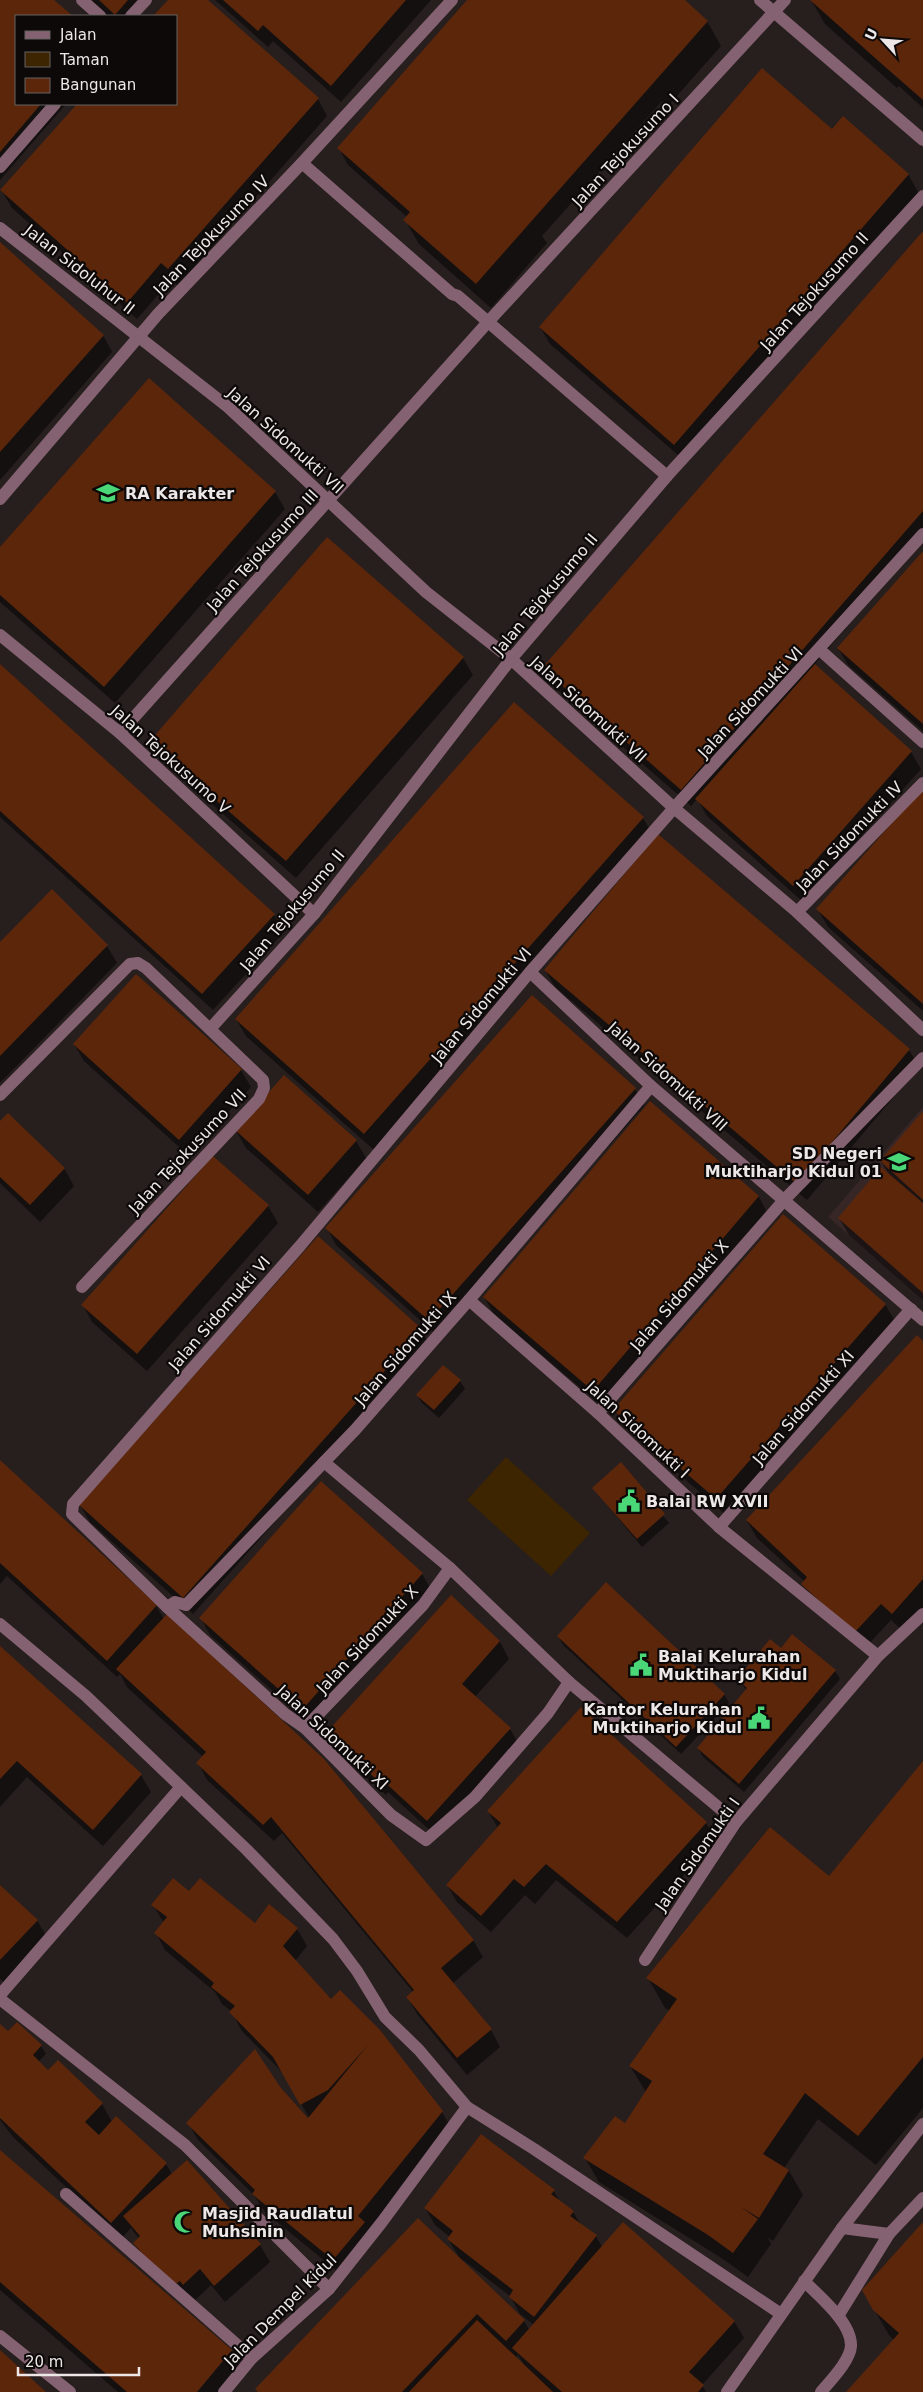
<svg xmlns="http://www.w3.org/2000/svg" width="923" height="2392" font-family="'DejaVu Sans',sans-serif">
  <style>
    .built { fill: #362626 }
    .green { fill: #3d2501 }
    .shadow { fill: #0007; fill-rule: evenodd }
    .building { fill: #5c260a }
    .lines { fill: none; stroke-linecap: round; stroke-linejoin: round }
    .minor { stroke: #846271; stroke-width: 12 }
    .labels { text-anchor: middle; stroke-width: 4.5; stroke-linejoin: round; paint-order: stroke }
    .street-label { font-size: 16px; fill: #ede7e7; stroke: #0d0909 }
    .poi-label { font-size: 16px; font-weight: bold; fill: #ede7e7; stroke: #0d0909; text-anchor: start }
  </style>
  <rect width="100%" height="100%" fill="#271e1e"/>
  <!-- built -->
  <path class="built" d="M923,1107V1299L828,1217Z"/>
  <!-- green -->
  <path class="green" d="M506,1457L590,1533L551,1576L467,1500Z"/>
  <!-- shadow -->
  <g class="shadow">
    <path d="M0,0H53L72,16H16V104H66L0,180Z"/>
    <path d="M91,0H153L139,16H109Z"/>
    <path d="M170,0H206L318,99L327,116L178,286L171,280L137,319L12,208L2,191L78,104H176V16H155Z"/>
    <path d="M215,0H431L341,102L273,41L268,47Z"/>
    <path d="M469,0H683L707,21L721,46L668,106L662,101L542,236L547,243L491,308L419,244L405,220L407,217L348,165L339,148Z"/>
    <path d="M811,0H923V108L899,86L897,88L825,24Z"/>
    <path d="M831,130L908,174L922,199L685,461L550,344L540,327Z"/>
    <path d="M923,233V539L814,665L911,752L921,769L803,902L707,816L697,799L691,806L553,686L544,669Z"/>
    <path d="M0,244L103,335L112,352L0,480Z"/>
    <path d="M275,492L285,509L115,703L0,602V549Z"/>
    <path d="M923,553V731L848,665L838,648Z"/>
    <path d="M463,658L473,675L296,878L161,759L151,742Z"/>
    <path d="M0,666L274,915L284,932L213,1010L0,817Z"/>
    <path d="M923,790V1011L828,927L818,910Z"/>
    <path d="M643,818L653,835L374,1150L246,1036L236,1019Z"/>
    <path d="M52,891L107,946L117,963L0,1083V944Z"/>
    <path d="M545,970L909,1050L919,1067L807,1200L555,987Z"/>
    <path d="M136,975L241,1070L251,1087L189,1156L84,1061L74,1044Z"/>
    <path d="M635,1089L644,1106L439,1337L336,1245L327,1228Z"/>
    <path d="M650,1103L759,1197L768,1214L603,1407L494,1314L484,1297Z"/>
    <path d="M923,1113V1300L849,1235L839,1218L890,1176L881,1162Z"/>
    <path d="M0,1123L64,1168L74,1186L40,1222L0,1183Z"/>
    <path d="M236,1131L356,1141L366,1158L318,1212L246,1148Z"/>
    <path d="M213,1157L268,1206L278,1223L147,1371L92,1322L83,1305Z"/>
    <path d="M885,1304L895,1321L726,1515L625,1427L615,1410Z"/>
    <path d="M421,1330L431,1347L193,1614L90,1522L80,1505Z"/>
    <path d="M923,1343V1607L902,1630L891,1620L864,1649L813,1601L803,1584L805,1582L757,1538L747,1521Z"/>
    <path d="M460,1381L465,1389L439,1418L422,1403L417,1395Z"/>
    <path d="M0,1462L156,1606L164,1619L473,1940L483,1957L452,1984L491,2030L500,2047L467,2075L417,2014L407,1997L413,1992L282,1833L274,1841L207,1780L198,1763L203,1757L127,1687L120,1674L117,1677L7,1576L0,1584Z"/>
    <path d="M620,1464L669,1523L642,1547L593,1488Z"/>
    <path d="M321,1483L422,1574L432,1591L312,1726L210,1635L201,1618Z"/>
    <path d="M451,1597L500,1642L509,1659L475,1697L510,1729L520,1746L437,1837L388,1792L386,1795L337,1751L327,1733Z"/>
    <path d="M558,1636L724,1694L729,1703L681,1754L563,1645Z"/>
    <path d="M0,1647L141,1775L151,1792L103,1846L27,1777L0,1807Z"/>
    <path d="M781,1650L835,1671L840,1679L744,1792L703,1757L698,1748L747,1691L738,1679Z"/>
    <path d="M581,1708L706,1823L716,1840L627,1938L556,1880L535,1904L525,1895L491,1932L457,1902L447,1885L498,1828L488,1811Z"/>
    <path d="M923,1763V2108L876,2165L818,2119L784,2168L789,2171L803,2195L773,2241L768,2238L771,2244L748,2277L723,2259L599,2182L585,2158L625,2124L646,2092L630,2066L670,2011L665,2008L648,1978L829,1878Z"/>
    <path d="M0,1887L37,1920L51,1945L10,1988L0,1979Z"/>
    <path d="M189,1892L255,1924L297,1929L307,1946L295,1961L331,2001L442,2112L452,2129L344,2277L264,2211L254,2195L198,2140L188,2123L280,2088L311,2121L284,2074L241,2030L232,2012L222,2004L215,1992L165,1950L156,1933L164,1923L153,1905Z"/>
    <path d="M0,2026L8,2033L41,2046L46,2054L38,2062L47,2071L58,2062L102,2104L112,2122L166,2164L172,2174L260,2245L270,2262L225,2302L211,2285L194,2301L144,2260L134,2243L139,2239L131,2228L121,2239L13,2137L0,2120Z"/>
    <path d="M0,2152L231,2351L241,2368L221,2392H118L0,2290Z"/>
    <path d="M554,2191L560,2202L573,2212L581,2225L596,2236L602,2247L734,2321L744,2338L702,2385L706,2392H258L459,2257L448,2239L450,2237L435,2225L425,2208ZM463,2260L510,2296L520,2314L534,2325L530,2331L524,2321L462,2262ZM518,2355L524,2365L515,2358Z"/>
    <path d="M923,2223V2392H848L894,2340L889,2335L874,2309Z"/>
  </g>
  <!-- building -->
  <g class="building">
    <path d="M0,0H54L73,16H16V104H41L0,152Z"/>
    <path d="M99,0H128L115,15Z"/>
    <path d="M168,0H208L319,98L168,269L161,263L127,303L0,190L77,104H176V16H153Z"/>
    <path d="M223,0H406L331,86L263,25L258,31Z"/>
    <path d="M467,0H685L708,21L476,284L403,220L410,212L337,148Z"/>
    <path d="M810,0H923V100L883,65Z"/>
    <path d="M762,68L832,129L843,116L909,174L674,445L539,327Z"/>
    <path d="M923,231V511L681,790L542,668Z"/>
    <path d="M0,242L104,335L0,452Z"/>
    <path d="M149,378L276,491L104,687L0,595V547Z"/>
    <path d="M327,537L464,657L286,861L149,742Z"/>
    <path d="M923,551V724L837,648Z"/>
    <path d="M0,664L275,914L202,994L0,811Z"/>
    <path d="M815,664L912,751L793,886L695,799Z"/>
    <path d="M514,702L644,817L364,1134L235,1019Z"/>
    <path d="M923,788V1004L816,909Z"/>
    <path d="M658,834L910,1049L797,1184L544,970Z"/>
    <path d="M52,889L108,945L0,1056V942Z"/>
    <path d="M136,974L242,1069L179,1140L73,1044Z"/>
    <path d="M532,995L636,1088L429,1321L325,1228Z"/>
    <path d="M284,1075L357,1140L308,1195L235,1130Z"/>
    <path d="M650,1101L759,1196L593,1391L483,1297Z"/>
    <path d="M923,1111V1200L880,1161Z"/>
    <path d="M8,1113L65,1168L30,1205L0,1177V1121Z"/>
    <path d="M213,1156L269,1205L137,1354L81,1305Z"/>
    <path d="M881,1167L923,1203V1293L838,1218Z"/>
    <path d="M783,1214L886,1304L716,1499L613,1410Z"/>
    <path d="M318,1236L422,1329L183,1598L79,1505Z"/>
    <path d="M917,1335L923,1341V1579L892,1614L881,1604L854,1633L801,1584L807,1577L746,1520Z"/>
    <path d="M443,1365L461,1380L434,1410L416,1395Z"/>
    <path d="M0,1460L157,1605L107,1661L0,1563Z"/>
    <path d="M621,1462L665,1514L637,1539L592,1488Z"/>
    <path d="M321,1481L423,1573L302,1710L199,1618Z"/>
    <path d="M606,1582L725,1694L676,1747L557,1636Z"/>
    <path d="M451,1595L500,1641L462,1684L511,1728L427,1821L378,1776L376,1779L326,1733Z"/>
    <path d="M167,1614L324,1759L474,1940L441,1968L492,2029L457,2058L406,1997L414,1990L271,1817L263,1825L196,1763L206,1752L116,1669Z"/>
    <path d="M792,1634L836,1670L739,1784L697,1748L747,1688L737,1679L770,1639L781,1648Z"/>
    <path d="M0,1646L142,1774L93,1830L17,1761L0,1779Z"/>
    <path d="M581,1707L707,1822L617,1922L546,1864L524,1887L514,1879L481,1916L446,1885L501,1823L487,1811Z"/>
    <path d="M923,1761V2057L858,2136L805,2093L763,2154L789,2170L759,2218L741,2207L758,2219L733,2253L708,2235L583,2158L615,2116L625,2123L652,2081L629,2066L677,1999L646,1978L770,1827L829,1876Z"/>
    <path d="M173,1878L189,1891L200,1878L255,1923L269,1904L298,1928L283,1946L331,1999L340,1990L380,2030L443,2111L358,2216L365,2222L333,2260L252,2194L255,2190L186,2123L255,2049L281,2088L308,2118L368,2045L328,2090L300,2105L273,2057L229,2012L235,2006L211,1987L214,1983L154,1933L167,1917L151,1905Z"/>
    <path d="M0,1885L38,1920L0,1960Z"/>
    <path d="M17,2022L42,2045L33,2055L48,2070L58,2060L103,2103L85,2122L99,2135L116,2116L167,2163L111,2223L0,2118V2024L8,2031Z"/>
    <path d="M481,2134L555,2190L551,2194L574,2211L570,2216L597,2235L534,2317L509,2297L513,2290L447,2239L453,2231L424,2208Z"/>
    <path d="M0,2150L232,2350L197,2392H127L0,2282Z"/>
    <path d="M187,2160L261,2244L214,2286L200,2269L183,2285L180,2281L172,2287L133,2243L140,2236L123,2216Z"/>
    <path d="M418,2218L525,2320L506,2341L477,2314L402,2392H258L255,2389Z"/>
    <path d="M623,2222L735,2321L689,2372L704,2385L698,2392H562L512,2348Z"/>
    <path d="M923,2222V2392H846L899,2333L873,2310L862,2290Z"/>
    <path d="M477,2320L553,2392H409Z"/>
    <path d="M0,2350L46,2392H0Z"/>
  </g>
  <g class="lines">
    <!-- minor -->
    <g class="minor">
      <path d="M82,0L100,16"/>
      <path d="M760,0L923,140"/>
      <path d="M131,16L146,0"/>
      <path d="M302,163L452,294L458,296L667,476"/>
      <path d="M0,167L55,104"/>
      <path d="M0,228L228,407L426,592L511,659L674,808L797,912L923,1030"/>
      <path d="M0,499L158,314L302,163L452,0"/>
      <path d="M0,635L120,733L314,914"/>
      <path d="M820,650L923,742"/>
      <path d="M120,733L488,322L785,0"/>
      <path d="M797,912L923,783"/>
      <path d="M530,972L651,1086L923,1320"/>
      <path d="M210,1029L314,914L511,659L667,476L923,196"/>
      <path d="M0,1095L130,964L138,963L146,968L263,1080L264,1088L259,1099L82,1287"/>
      <path d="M469,1300L598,1413L719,1527L878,1656"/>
      <path d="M598,1413L785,1199L923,1058"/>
      <path d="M324,1462L450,1568L569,1682L736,1822"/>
      <path d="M719,1527L911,1309"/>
      <path d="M167,1607L175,1602L186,1605L355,1430L469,1300L651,1086"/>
      <path d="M0,1624L86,1696L247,1850L333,1939L357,1971L385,2017L419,2050L467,2107L534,2149L781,2314"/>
      <path d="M569,1682L548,1713L475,1797L426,1840L391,1815L305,1728L285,1714L167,1607L72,1514L73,1504L300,1246L530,972L674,808L923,534"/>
      <path d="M305,1728L423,1605L450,1568"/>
      <path d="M645,1960L736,1822L878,1656L923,1614"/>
      <path d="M0,1995L181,1787"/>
      <path d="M0,1999L185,2145L329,2289"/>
      <path d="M66,2194L252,2358"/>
      <path d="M842,2228L889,2234L923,2198"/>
      <path d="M804,2281C819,2296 852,2323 851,2346C850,2361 830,2381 821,2392"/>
      <path d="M838,2316L889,2234"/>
      <path d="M0,2336L70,2392"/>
      <path d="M224,2392L252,2358L329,2289L382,2222L467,2107"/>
      <path d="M727,2392L842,2228L923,2124"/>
    </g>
  </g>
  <!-- icons -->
  <defs>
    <symbol id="school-bare" viewBox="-9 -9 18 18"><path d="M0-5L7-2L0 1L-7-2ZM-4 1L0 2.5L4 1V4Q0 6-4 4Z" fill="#49d778" stroke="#0d0909" stroke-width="2.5" paint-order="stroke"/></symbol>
    <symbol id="civic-bare" viewBox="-9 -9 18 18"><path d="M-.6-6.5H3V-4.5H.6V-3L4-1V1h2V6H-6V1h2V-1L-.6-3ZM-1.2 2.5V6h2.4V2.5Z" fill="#49d778" stroke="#0d0909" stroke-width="2.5" paint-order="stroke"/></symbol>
    <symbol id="mosque-bare" viewBox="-9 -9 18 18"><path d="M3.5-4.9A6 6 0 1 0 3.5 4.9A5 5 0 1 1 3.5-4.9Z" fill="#49d778" stroke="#0d0909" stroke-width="2.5" paint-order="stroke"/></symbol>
  </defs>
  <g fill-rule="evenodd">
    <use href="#school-bare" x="92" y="477" width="32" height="32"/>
    <use href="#school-bare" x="883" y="1146" width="32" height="32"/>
    <use href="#civic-bare" x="613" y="1485" width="32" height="32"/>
    <use href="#civic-bare" x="625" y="1649" width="32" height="32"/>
    <use href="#civic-bare" x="743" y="1702" width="32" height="32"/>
    <use href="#mosque-bare" x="169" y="2206" width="32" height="32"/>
  </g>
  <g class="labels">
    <!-- street labels -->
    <g class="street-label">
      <text transform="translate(625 150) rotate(-47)" y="6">Jalan Tejokusumo I</text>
      <text transform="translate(211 235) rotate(-46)" y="6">Jalan Tejokusumo IV</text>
      <text transform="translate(80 269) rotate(38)" y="6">Jalan Sidoluhur II</text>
      <text transform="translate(814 291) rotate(-48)" y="6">Jalan Tejokusumo II</text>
      <text transform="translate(286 440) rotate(42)" y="6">Jalan Sidomukti VII</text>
      <text transform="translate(262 550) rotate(-48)" y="6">Jalan Tejokusumo III</text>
      <text transform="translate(545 594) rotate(-50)" y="6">Jalan Tejokusumo II</text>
      <text transform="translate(750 702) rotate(-47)" y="6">Jalan Sidomukti VI</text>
      <text transform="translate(589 709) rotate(42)" y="6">Jalan Sidomukti VII</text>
      <text transform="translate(171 759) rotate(42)" y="6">Jalan Tejokusumo V</text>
      <text transform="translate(849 836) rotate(-46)" y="6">Jalan Sidomukti IV</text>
      <text transform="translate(292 910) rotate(-50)" y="6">Jalan Tejokusumo II</text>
      <text transform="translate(481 1005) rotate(-50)" y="6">Jalan Sidomukti VI</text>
      <text transform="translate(668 1076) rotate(42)" y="6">Jalan Sidomukti VIII</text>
      <text transform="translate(187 1151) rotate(-47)" y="6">Jalan Tejokusumo VII</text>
      <text transform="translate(679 1295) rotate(-49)" y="6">Jalan Sidomukti X</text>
      <text transform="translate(219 1313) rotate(-49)" y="6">Jalan Sidomukti VI</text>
      <text transform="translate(405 1348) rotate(-49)" y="6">Jalan Sidomukti IX</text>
      <text transform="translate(803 1407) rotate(-49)" y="6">Jalan Sidomukti XI</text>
      <text transform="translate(638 1429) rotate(43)" y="6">Jalan Sidomukti I</text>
      <text transform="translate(367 1639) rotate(-47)" y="6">Jalan Sidomukti X</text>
      <text transform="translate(333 1737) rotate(43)" y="6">Jalan Sidomukti XI</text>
      <text transform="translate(697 1854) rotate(-55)" y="6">Jalan Sidomukti I</text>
      <text transform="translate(280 2310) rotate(-45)" y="6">Jalan Dempel Kidul</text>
    </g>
    <!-- poi labels -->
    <g class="poi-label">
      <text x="125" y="499">RA Karakter</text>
      <text x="882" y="1159" text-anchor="end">SD Negeri<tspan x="882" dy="18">Muktiharjo Kidul 01</tspan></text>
      <text x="646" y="1507">Balai RW XVII</text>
      <text x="658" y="1662">Balai Kelurahan<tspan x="658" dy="18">Muktiharjo Kidul</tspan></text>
      <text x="742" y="1715" text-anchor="end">Kantor Kelurahan<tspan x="742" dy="18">Muktiharjo Kidul</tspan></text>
      <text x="202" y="2219">Masjid Raudlatul<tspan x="202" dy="18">Muhsinin</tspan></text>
    </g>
  </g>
  <!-- legend -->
  <rect x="15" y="15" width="162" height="90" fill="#0d0909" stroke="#676262"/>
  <rect x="25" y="31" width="25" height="8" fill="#846271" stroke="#676262"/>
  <text x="60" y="40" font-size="15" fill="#ede7e7">Jalan</text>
  <rect x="25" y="52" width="25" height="15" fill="#3d2501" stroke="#676262"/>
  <text x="60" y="65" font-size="15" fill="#ede7e7">Taman</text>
  <rect x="25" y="78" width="25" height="15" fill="#5c260a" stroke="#676262"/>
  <text x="60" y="90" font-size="15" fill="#ede7e7">Bangunan</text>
  <!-- north arrow -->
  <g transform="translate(883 40) rotate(296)" stroke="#0d0909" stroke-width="4" paint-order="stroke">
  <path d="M0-4L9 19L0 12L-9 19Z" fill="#ede7e7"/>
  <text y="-8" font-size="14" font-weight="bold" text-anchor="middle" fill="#ede7e7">U</text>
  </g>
  <!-- scale -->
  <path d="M18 2367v8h121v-8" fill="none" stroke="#ede7e7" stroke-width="2.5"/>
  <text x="25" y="2367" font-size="15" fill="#ede7e7" stroke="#0d0909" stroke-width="4" paint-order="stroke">20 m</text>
</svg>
